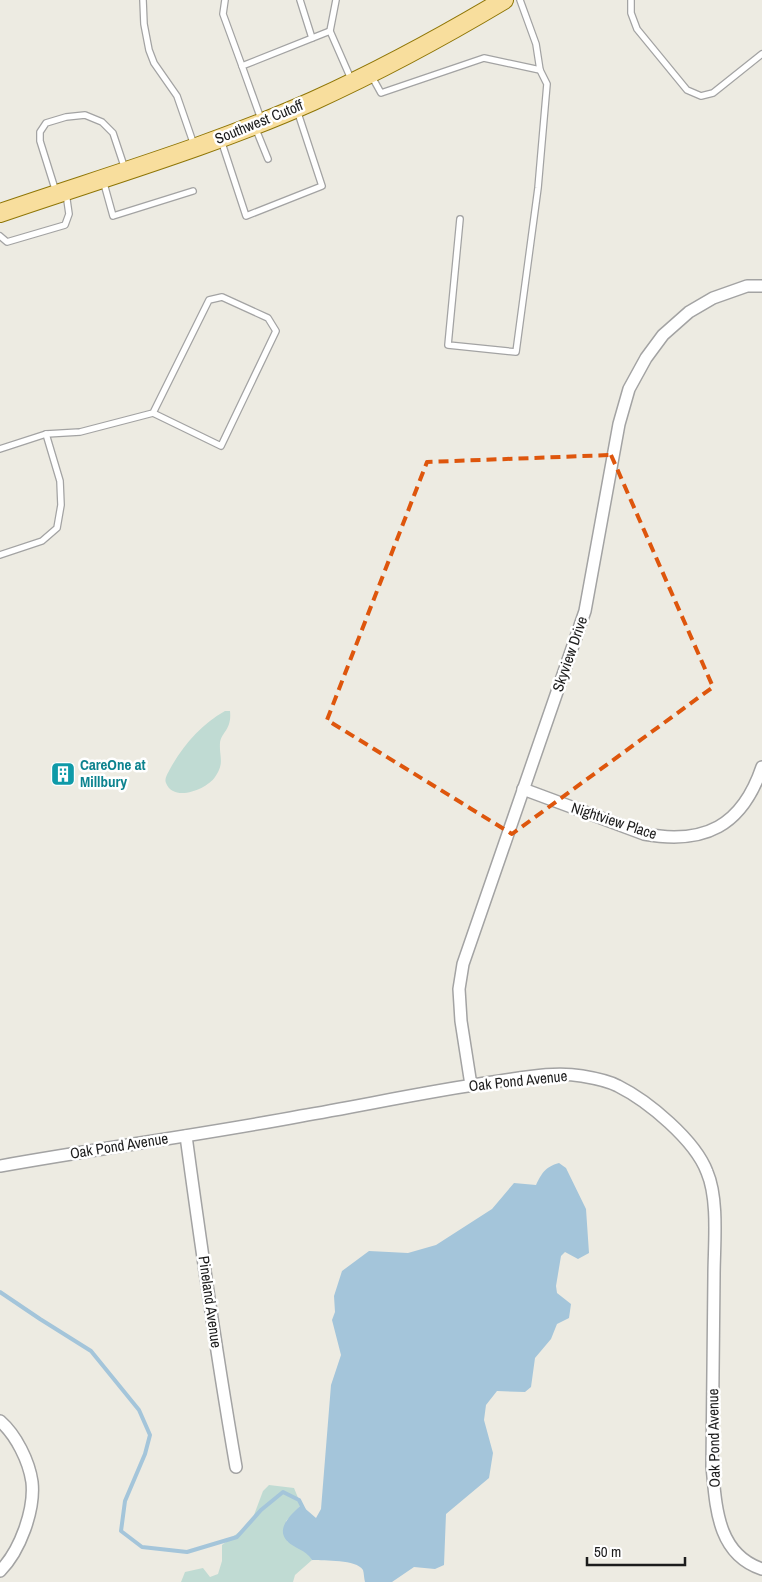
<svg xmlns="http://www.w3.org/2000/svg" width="762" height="1582" font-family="'Archivo Narrow',sans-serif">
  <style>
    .wetland { fill: #c0dbd3 }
    .water { fill: #a4c5da }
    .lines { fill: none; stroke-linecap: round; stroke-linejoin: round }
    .stream { stroke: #a4c5da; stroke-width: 4 }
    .lane-casing { stroke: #a3a3a3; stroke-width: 8 }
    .street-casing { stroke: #a3a3a3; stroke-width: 14 }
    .primary-casing { stroke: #8f7606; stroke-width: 20 }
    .lane { stroke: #fff; stroke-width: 5.5 }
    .street { stroke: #fff; stroke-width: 11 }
    .primary { stroke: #f8de9d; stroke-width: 18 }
    .marked { fill: none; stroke: #de560d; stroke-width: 4; stroke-dasharray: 10 6; stroke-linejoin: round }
    .labels { text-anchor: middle; stroke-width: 5; stroke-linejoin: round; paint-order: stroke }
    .street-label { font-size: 15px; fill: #1c1c1c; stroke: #fff }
    .culture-label { font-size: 15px; font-weight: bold; fill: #0d838f; stroke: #fff; text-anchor: start }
  </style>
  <rect width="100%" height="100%" fill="#edebe2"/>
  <!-- wetland -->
  <g class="wetland">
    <path d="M225,711H230C232,730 221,732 220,743C219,757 225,763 215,777C207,789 174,803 166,783C164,779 168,773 170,769C183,745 202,724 225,711Z"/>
    <path d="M269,1485L294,1488L301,1505L286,1521L287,1541L308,1553L312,1560L295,1575L293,1582H181L185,1572L203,1568L210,1577L218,1574L222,1561V1545L251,1523L263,1491Z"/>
  </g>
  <!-- water -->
  <path class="water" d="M559,1163L566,1168L586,1209L589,1253L578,1259L565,1252L561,1256L556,1286L557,1293L571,1304L569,1318L557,1324L551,1339L535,1358L531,1387L525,1392L497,1391L486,1405L484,1420L493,1453L489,1478L446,1514L444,1565L435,1569L414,1567L392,1582H365C364,1579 364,1573 363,1570C356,1559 325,1561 312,1560C305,1549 295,1549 287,1541C275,1528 292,1514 301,1505L316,1518L321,1509L331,1385L341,1355L332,1320L335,1312L334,1296L342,1271L369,1251L408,1253L436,1245L492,1209L514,1183L536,1185C542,1173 545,1167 559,1163Z"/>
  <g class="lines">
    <!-- stream -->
    <path class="stream" d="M0,1292L40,1319L91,1351L139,1410L150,1435L145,1454L125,1501L121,1531L142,1547L187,1552L237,1537L261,1510L283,1492L299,1500L304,1510"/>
    <defs>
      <g id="lane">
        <path d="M143,0L144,24L149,50L154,63L177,96L194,145"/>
        <path d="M225,0L223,14L242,66"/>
        <path d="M300,0L312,38"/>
        <path d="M520,0L536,44L540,70"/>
        <path d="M631,0V13L637,29L687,90L701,96L713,93L762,54"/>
        <path d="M330,31L336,0"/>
        <path d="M371,75L381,93L484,58L540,70L547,84L538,188L516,352L448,345L460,219"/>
        <path d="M261,119L242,66L330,31L351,79"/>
        <path d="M255,127L268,159"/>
        <path d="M221,140L246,216L322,186L297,110"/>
        <path d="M103,180L113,216L193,191"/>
        <path d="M56,192L40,141V132L46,123L66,117L85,115L102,122L113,133L125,169"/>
        <path d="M0,236L7,242L65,225L69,214L66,193"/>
        <path d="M0,449L46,434L80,432L153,413L209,300L222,297L268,318L276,331L221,446L153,413"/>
        <path d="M0,555L42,541L57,528L61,505L60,481L46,434"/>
      </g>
      <g id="street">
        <path d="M523,789L644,834C705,845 742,826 762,767"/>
        <path d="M471,1085L461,1021L459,989L463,964L585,611L619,424L629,389L646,358L663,335L689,312L713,298L747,286H762"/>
        <path d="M186,1136C201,1247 217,1357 236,1467"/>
        <path d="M0,1166C100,1148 201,1135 301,1116C365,1105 429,1091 493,1082C522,1078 553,1071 582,1076C594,1078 607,1080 618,1086C648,1101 695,1140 707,1172C719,1200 714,1246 714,1276C713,1340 713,1403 712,1466C716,1507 717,1554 762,1569"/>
        <path d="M0,1421C16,1435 29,1461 32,1482C35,1510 20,1551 0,1571"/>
      </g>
      <path id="primary" d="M0,213C105,177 212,146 313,101C379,71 442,37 504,0"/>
    </defs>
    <!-- lane casing -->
    <use href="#lane" class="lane-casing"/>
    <!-- street casing -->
    <use href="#street" class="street-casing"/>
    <!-- primary casing -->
    <use href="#primary" class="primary-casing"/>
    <!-- lane -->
    <use href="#lane" class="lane"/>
    <!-- street -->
    <use href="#street" class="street"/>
    <!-- primary -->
    <use href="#primary" class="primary"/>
  </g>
  <!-- marked area -->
  <path class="marked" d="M611,455L713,687L512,834L327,720L427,462Z"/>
  <!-- icons -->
  <defs>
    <symbol id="building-square" viewBox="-11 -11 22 22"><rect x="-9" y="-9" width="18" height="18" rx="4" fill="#0f9aa8" stroke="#fff"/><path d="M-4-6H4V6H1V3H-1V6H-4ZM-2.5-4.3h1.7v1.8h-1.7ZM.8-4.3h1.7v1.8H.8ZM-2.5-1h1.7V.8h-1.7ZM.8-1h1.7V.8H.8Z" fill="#fff"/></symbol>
  </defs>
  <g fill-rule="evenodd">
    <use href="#building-square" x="49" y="760" width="28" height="28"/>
  </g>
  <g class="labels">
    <!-- street labels -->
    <g class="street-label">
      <text transform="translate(259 122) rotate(-22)" y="5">Southwest Cutoff</text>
      <text transform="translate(570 654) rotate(-71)" y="5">Skyview Drive</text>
      <text transform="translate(614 821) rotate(18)" y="5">Nightview Place</text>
      <text transform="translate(518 1081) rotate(-6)" y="5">Oak Pond Avenue</text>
      <text transform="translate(119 1146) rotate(-9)" y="5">Oak Pond Avenue</text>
      <text transform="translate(210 1302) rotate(82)" y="5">Pineland Avenue</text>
      <text transform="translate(714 1438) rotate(-91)" y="5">Oak Pond Avenue</text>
    </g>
    <!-- culture labels -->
    <g class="culture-label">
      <text x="80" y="770">CareOne at<tspan x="80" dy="17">Millbury</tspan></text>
    </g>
  </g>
  <!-- scale -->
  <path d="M587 1557v8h98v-8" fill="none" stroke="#1c1c1c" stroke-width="2.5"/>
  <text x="594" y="1557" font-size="15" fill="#1c1c1c" stroke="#ffffff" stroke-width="4" paint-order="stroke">50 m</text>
</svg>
